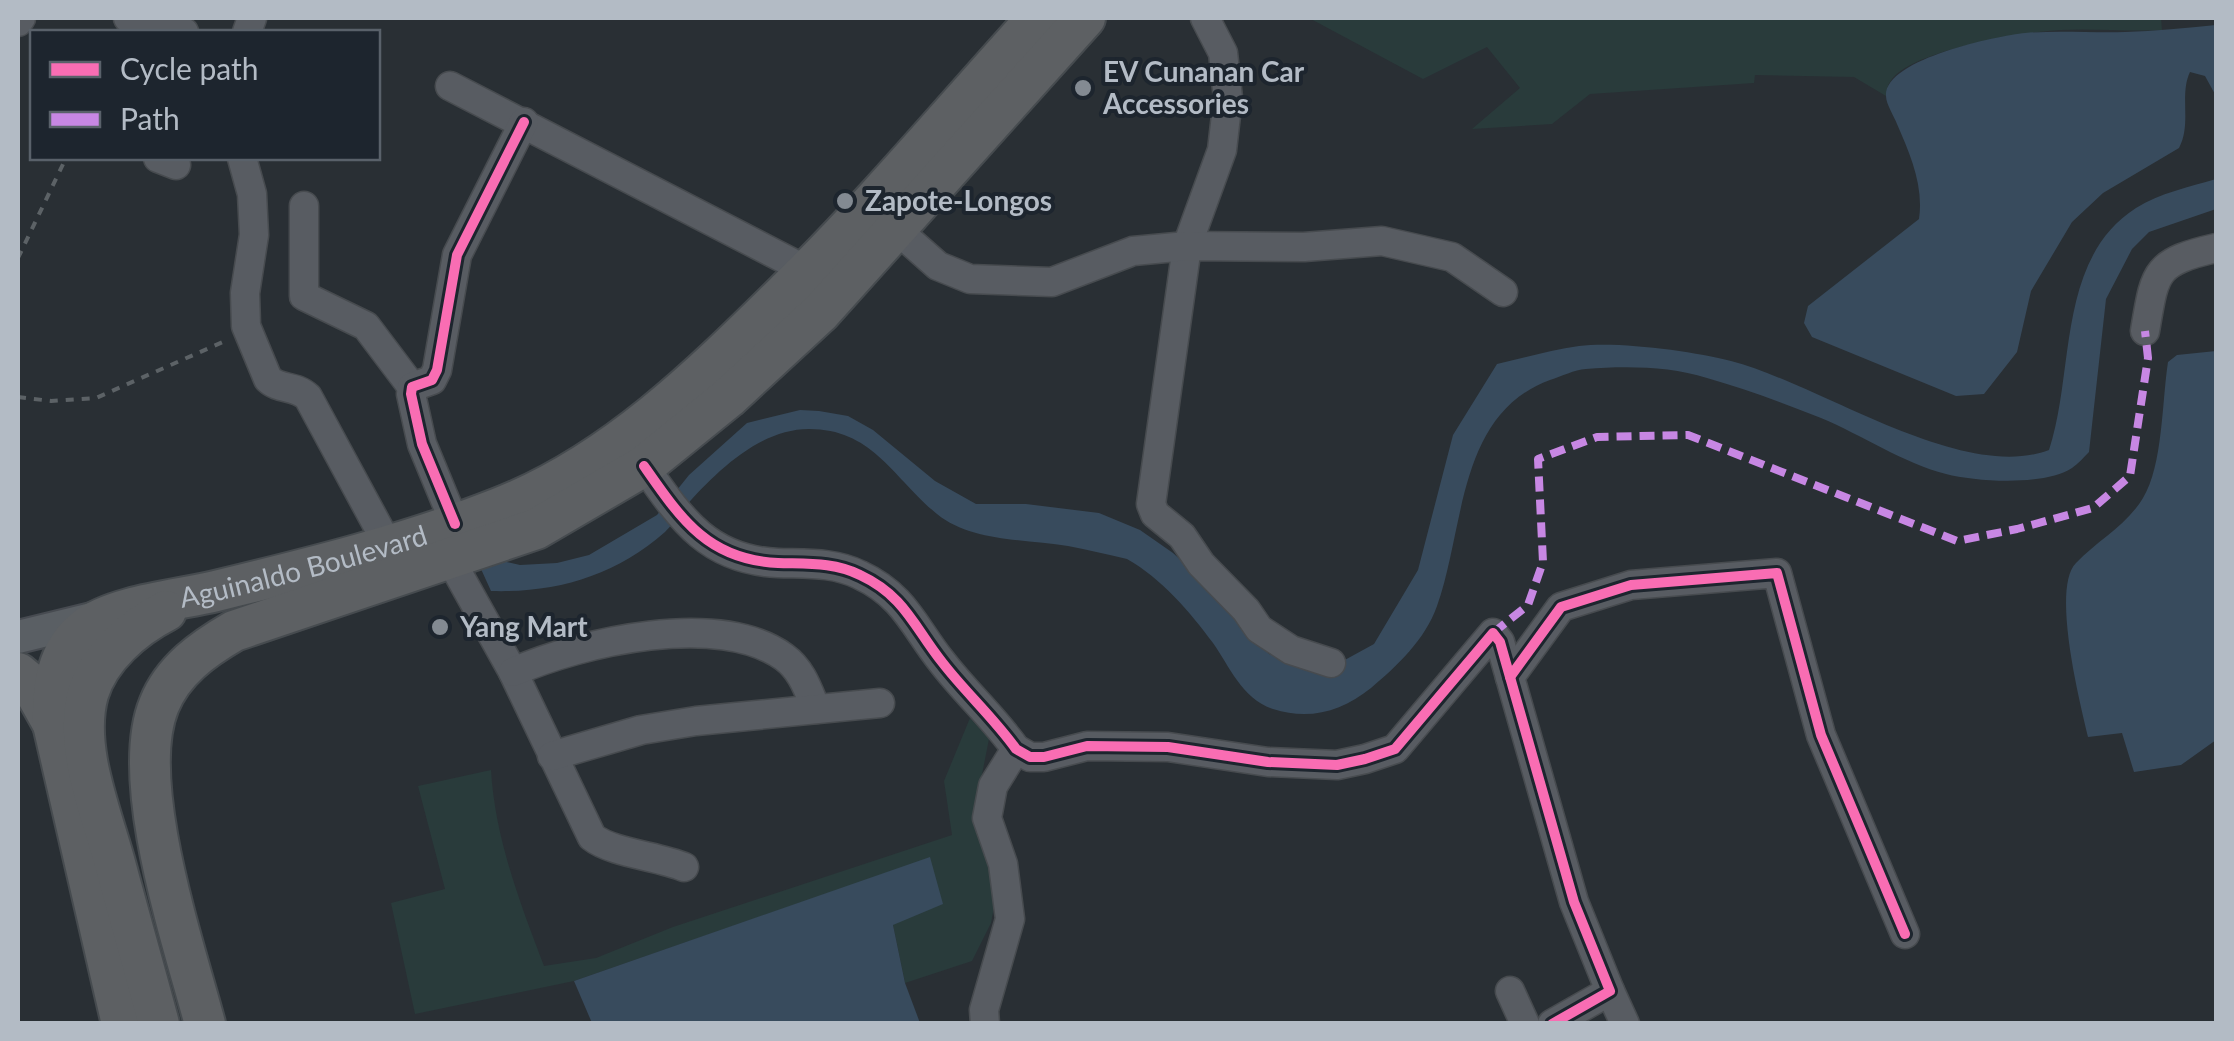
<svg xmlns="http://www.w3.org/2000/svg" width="2234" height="1041" font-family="Lato,sans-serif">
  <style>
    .green { fill: #293b3b }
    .water { fill: #384b5d }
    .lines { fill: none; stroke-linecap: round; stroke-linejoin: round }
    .minor-casing { stroke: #474b4f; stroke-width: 31 }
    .major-casing { stroke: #474b51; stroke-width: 36 }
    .highway-casing { stroke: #464b4f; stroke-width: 44 }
    .path { stroke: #5c6266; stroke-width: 4; stroke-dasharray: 8 8; stroke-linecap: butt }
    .minor { stroke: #585c62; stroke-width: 28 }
    .major { stroke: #5a5f64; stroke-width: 32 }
    .highway { stroke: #5d6063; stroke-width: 40 }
    .quiet { stroke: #c787e3; stroke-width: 8; stroke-dasharray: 15 8; stroke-linecap: butt }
    .cycleway-casing { stroke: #1d252e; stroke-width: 16 }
    .cycleway { stroke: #f96db3; stroke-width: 10 }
    .poi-dot { fill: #838a92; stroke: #1d252e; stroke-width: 4 }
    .labels { text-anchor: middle; stroke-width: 8; stroke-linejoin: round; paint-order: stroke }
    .poi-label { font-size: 28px; font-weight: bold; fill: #b3bbc5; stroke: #1d252e; text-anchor: start }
    .street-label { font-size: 28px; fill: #b3bbc5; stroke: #1d252e }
  </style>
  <rect width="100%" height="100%" fill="#292f34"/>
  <!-- green -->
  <g class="green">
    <path d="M1309,18H2161L2162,30C2128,32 2094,28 2060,30C2025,32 1908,50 1890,82C1888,84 1886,93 1886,96L1854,77L1755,75L1754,83L1590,94L1552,124L1472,129L1520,88L1487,47L1423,79Z"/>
    <path d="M970,718L989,739L975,810L998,885L991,923L972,961L905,983L893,925L930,858L574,981L415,1014L391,903L445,889L418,786L491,770C495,838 520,903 544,966L596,958L673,927L952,835L944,781Z"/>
  </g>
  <!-- water -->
  <g class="water">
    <path d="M2216,25V96L2205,76L2190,72C2179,95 2192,124 2179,148L2103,193L2072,222L2031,291L2017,352L1984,394L1956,396L1812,337L1804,323L1808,306L1919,219C1924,186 1910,154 1897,124C1894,116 1886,104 1886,96C1884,59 1997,36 2025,33C2059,30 2091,33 2125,32C2155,31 2186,28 2216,25Z"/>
    <path d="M2216,179V209L2149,232L2132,249L2106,299L2089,452C2084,457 2078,464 2072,468C2045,486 1977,482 1946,474C1903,463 1862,435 1821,418C1784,403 1745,389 1707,378C1669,366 1625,366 1586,369C1574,370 1562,376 1550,380C1457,414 1465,528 1437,606C1425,640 1397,666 1371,688C1342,711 1310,721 1273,709C1242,699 1230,667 1213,643C1190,612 1161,578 1127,559C1107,554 1088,550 1068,546C1026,539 971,542 937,514C893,478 873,429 809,429C759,429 715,473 684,508C678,516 672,525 665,532C615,576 556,593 491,591L481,569L502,561L520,565L557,563L589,555L657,515L689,475L747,423L800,410L819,411L848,416L873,430L935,481L976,504H1026L1099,513L1140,530L1173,553L1206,583L1269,654L1321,673L1374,644L1418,570L1453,435L1497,364C1524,358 1551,350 1579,346C1617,341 1693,351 1731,361C1820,384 1961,483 2049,450C2075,373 2056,259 2136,208C2160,193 2189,187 2216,179Z"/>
    <path d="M2216,351V740L2181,765L2134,772L2122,733L2088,737C2080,703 2051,588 2076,563C2098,540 2127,525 2143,498C2163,466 2162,400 2168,362L2177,355Z"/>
    <path d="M930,857L943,904L893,925L905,983L920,1023H592L574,981Z"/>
  </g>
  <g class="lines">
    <defs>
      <g id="minor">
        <path d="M128,18L184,32"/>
        <path d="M1205,18L1223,53L1228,98L1222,150L1187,246L1151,504L1155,514L1182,536L1201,564L1246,610L1259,629L1291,650L1331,663"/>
        <path d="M18,22L21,18"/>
        <path d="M247,32L252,18"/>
        <path d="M450,86L808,271"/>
        <path d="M158,158L176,165"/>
        <path d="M242,158L252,194L254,235L245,293L246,326L268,379C279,390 296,385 308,397L388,545"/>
        <path d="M304,206V296L366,326L412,387"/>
        <path d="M896,229L938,266L970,279L1052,282L1133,251L1187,246L1304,247L1382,241L1452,257L1503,292"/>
        <path d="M2145,331C2155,272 2154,262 2216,248"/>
        <path d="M644,466C681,519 708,560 778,563C807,564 834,562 860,575C905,596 914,627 942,662C965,692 994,718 1016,749L1030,757H1044L1087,746L1168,747L1268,762L1337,765L1365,759L1395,749L1493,633L1500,642L1574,902L1610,991L1552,1024"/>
        <path d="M455,524L422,444L411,394L412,387L432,380L437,370L457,255L524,122"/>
        <path d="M450,559L513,672L592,837C612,853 658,856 684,867"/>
        <path d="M513,672C581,642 719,610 784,657C802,670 808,690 816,709"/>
        <path d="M1510,677L1561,607L1631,585L1777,573L1821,735L1905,934"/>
        <path d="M552,756L641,730L696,721L880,703"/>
        <path d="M1510,991L1525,1024"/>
        <path d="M1610,991L1625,1024"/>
        <path d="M985,1024L984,1010L1010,919L1003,864L987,818L993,786L1016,749"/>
      </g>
      <path id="major" d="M18,637L100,617"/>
      <g id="highway">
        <path d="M18,673L30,683L53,724"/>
        <path id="s1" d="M122,1024L53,724C52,689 56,651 86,628C116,605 179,600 216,591C311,568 408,544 499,508C615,463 706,371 792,286C878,201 956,107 1037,18"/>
        <path d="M159,1024C145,971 130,919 116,867C102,814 73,748 88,694C99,657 133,628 166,611"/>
        <path d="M205,1024C184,945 128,781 159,705C173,670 203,649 234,631L536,529L644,466L728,398L821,312L1085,18"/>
      </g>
    </defs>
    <!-- minor casing -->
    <use href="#minor" class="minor-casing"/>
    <!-- major casing -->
    <use href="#major" class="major-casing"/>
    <!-- highway casing -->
    <use href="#highway" class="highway-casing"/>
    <!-- path -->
    <g class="path">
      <path d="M18,258L66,158"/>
      <path d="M18,397L51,401L96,398L225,341"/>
    </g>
    <!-- minor -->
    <use href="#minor" class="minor"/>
    <!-- major -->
    <use href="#major" class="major"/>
    <!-- highway -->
    <use href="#highway" class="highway"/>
    <!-- quiet -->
    <path class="quiet" d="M1493,633L1528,605L1543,562L1538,459L1597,437L1688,435L1957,541L2017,529L2093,508L2130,476L2148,358L2145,331"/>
    <defs>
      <g id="cycleway">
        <path d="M644,466C681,519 708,560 778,563C807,564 834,562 860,575C905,596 914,627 942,662C965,692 994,718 1016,749L1030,757H1044L1087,746L1168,747L1268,762L1337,765L1365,759L1395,749L1493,633L1500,642L1574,902L1610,991L1552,1024"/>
        <path d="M455,524L422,444L411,394L412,387L432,380L437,370L457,255L524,122"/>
        <path d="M1510,677L1561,607L1631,585L1777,573L1821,735L1905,934"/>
      </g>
    </defs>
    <!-- cycleway casing -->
    <use href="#cycleway" class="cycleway-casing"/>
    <!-- cycleway -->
    <use href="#cycleway" class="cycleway"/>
  </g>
  <!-- markers -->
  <g class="poi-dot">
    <circle cx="1083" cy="88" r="10"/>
    <circle cx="845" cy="201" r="10"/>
    <circle cx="440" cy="627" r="10"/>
  </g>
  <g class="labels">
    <!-- poi labels -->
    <g class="poi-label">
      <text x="1103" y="82">EV Cunanan Car<tspan x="1103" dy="32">Accessories</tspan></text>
      <text x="865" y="211">Zapote-Longos</text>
      <text x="460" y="637">Yang Mart</text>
    </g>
    <!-- street labels -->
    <g class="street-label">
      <text dy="10" stroke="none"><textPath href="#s1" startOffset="640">Aguinaldo Boulevard</textPath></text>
    </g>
  </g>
  <!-- border -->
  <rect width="2234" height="1041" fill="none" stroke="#b3bbc5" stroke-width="40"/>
  <!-- legend -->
  <rect x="30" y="30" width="350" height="130" fill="#1d252e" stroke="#59616a" stroke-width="2.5"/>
  <rect x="50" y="62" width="50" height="15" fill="#f96db3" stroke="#59616a" stroke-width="2.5"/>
  <text x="120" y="80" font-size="30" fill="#b3bbc5">Cycle path</text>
  <rect x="50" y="112" width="50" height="15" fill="#c787e3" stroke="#59616a" stroke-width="2.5"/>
  <text x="120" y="130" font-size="30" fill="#b3bbc5">Path</text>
</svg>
